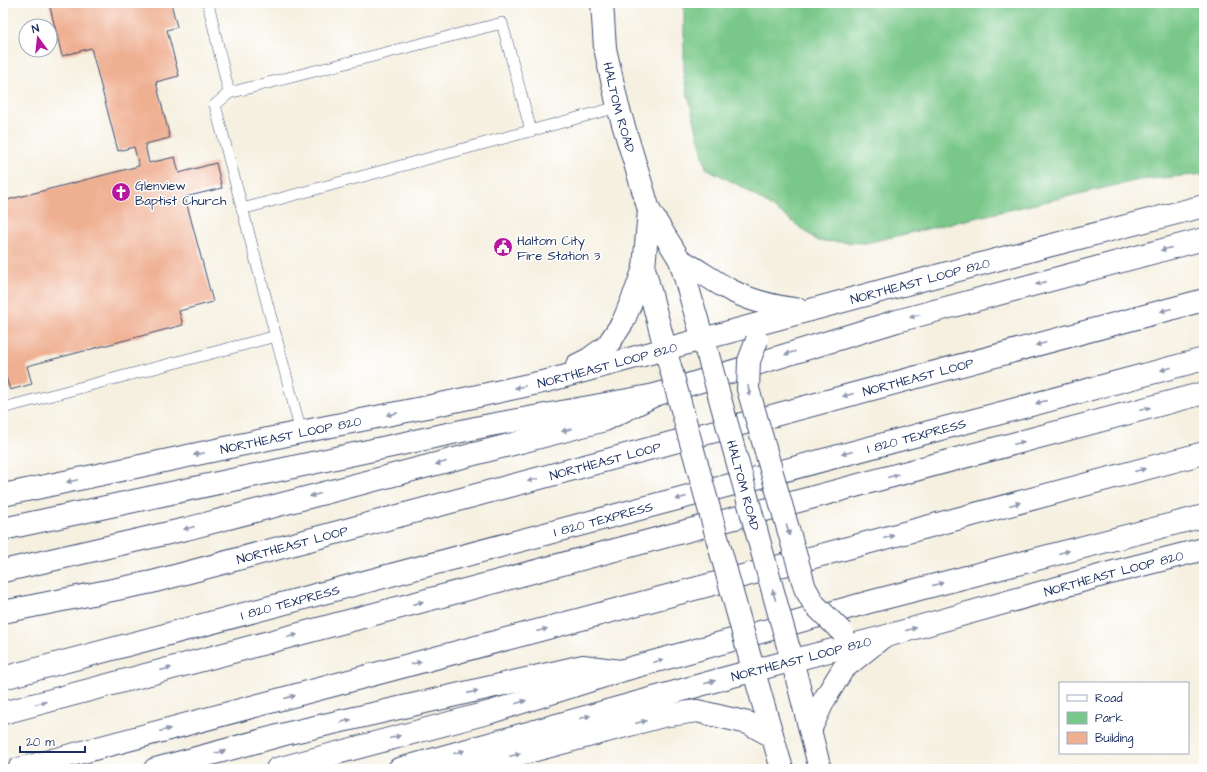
<svg xmlns="http://www.w3.org/2000/svg" width="1207" height="772" font-family="'Architects Daughter',sans-serif">
  <style>
    .green { fill: #79c889; stroke: #4a7c74 }
    .building { fill: #efaf91 }
    .lines { fill: none; stroke-linecap: round; stroke-linejoin: round }
    .service-casing { stroke: #3c4c72; stroke-width: 12 }
    .secondary-casing { stroke: #3c4c72; stroke-width: 24 }
    .motorway-casing { stroke: #3c4c72; stroke-width: 24 }
    .service { stroke: #fff; stroke-width: 11 }
    .secondary { stroke: #fff; stroke-width: 22 }
    .motorway { stroke: #fff; stroke-width: 22 }
    .secondary-bridge-casing { stroke: #3c4c72; stroke-width: 24; stroke-linecap: butt }
    .secondary-bridge { stroke: #fff; stroke-width: 22 }
    .oneway { fill: #8d97ae }
    .labels { text-anchor: middle; stroke-width: 3; stroke-linejoin: round; paint-order: stroke }
    .street-label { font-size: 13px; fill: #1b2f5e; stroke: #fff }
    .poi-label { font-size: 13px; fill: #1b2f5e; stroke: #fff; text-anchor: start }
  </style>
  <rect width="100%" height="100%" fill="#fff"/>
  <filter id="ink" filterUnits="userSpaceOnUse"><feTurbulence type="fractalNoise" baseFrequency=".025" numOctaves="2"/><feDisplacementMap in="SourceGraphic" scale="8" xChannelSelector="R" yChannelSelector="G"/><feConvolveMatrix kernelMatrix="1 2 1 2 8 2 1 2 1" color-interpolation-filters="sRGB"/></filter>
  <filter id="wash" filterUnits="userSpaceOnUse"><feTurbulence type="fractalNoise" baseFrequency=".012" numOctaves="4" result="noise"/><feDisplacementMap in="SourceGraphic" scale="16" xChannelSelector="R" yChannelSelector="G"/><feGaussianBlur stdDeviation="0.9" result="paint"/><feColorMatrix in="noise" values="0 0 0 0 0 0 0 0 0 0 0 0 0 0 0 0 0 1.4 0 .05"/><feComposite in="paint" operator="in"/></filter>
  <g filter="url(#wash)">
    <rect width="100%" height="100%" fill="#f5f0e0"/>
    <!-- green -->
    <path class="green" d="M684,3H1204V174L1139,180L866,243L818,241L785,216L744,188L706,168L684,79Z"/>
    <g id="blocks">
      <!-- building -->
      <path class="building" d="M49,3H171L177,27L167,30L179,76L156,82L170,138L145,144L149,163L175,157L179,173L216,163L222,188L185,197L213,302L179,311L183,325L27,366L32,384L10,390L5,374L3,375V201L139,166L134,147L118,151L91,48L62,56Z"/>
    </g>
  </g>
  <g filter="url(#ink)">
    <use href="#blocks" fill-opacity="0" stroke="#3c4c72" stroke-width="1"/>
    <g class="lines">
      <defs>
        <g id="service">
          <path d="M208,3L229,93L215,105L301,432"/>
          <path d="M229,93L502,23L531,131"/>
          <path d="M242,209L618,107"/>
          <path d="M3,408L276,336"/>
        </g>
        <g id="secondary">
          <path id="s1" d="M602,3L605,48L618,107L649,210L680,260L707,354"/>
          <path d="M649,210L644,268L669,363"/>
          <path d="M680,260C698,269 714,282 732,291C754,302 776,307 800,310"/>
          <path d="M577,365L589,359L607,346L623,322L637,288L644,268"/>
          <path id="s2" d="M3,495L301,432L422,408L547,381L1044,247L1204,206"/>
          <path d="M3,529L485,426L655,395L897,321L1204,239"/>
          <path d="M789,648L820,769"/>
          <path d="M750,658L782,769"/>
          <path d="M810,730L824,700L843,669L878,641"/>
          <path d="M277,769L491,712L620,671L873,601L1204,516"/>
          <path id="s3" d="M399,769L729,677L883,637L1110,573L1204,549"/>
          <path d="M464,769L663,716L697,711L748,723L772,736"/>
        </g>
        <g id="motorway">
          <path d="M3,571L186,529L605,420L655,395"/>
          <path id="s4" d="M3,612L152,582L1204,300"/>
          <path id="s5" d="M3,678L1204,359"/>
          <path d="M3,713L1204,393"/>
          <path d="M19,769L1204,453"/>
          <path d="M155,769L289,733L583,666L620,671"/>
        </g>
      </defs>
      <!-- service casing -->
      <use href="#service" class="service-casing"/>
      <!-- secondary casing -->
      <use href="#secondary" class="secondary-casing"/>
      <!-- motorway casing -->
      <use href="#motorway" class="motorway-casing"/>
      <!-- service -->
      <use href="#service" class="service"/>
      <!-- secondary -->
      <use href="#secondary" class="secondary"/>
      <!-- motorway -->
      <use href="#motorway" class="motorway"/>
      <defs>
        <g id="secondary-bridge">
          <path d="M757,340L749,361L748,389L805,588L814,604L842,632"/>
          <path id="s6" d="M708,355L788,646"/>
          <path d="M670,366L750,658"/>
        </g>
      </defs>
      <!-- secondary-bridge casing -->
      <use href="#secondary-bridge" class="secondary-bridge-casing"/>
      <!-- secondary-bridge -->
      <use href="#secondary-bridge" class="secondary-bridge"/>
    </g>
    <!-- one-way arrows -->
    <defs><path id="oneway-solid" d="M-6-.8H1V-3.2L6.5 0L1 3.2V.8H-6Z"/></defs>
    <g class="oneway">
      <use href="#oneway-solid" transform="translate(1166 249) rotate(165)"/>
      <use href="#oneway-solid" transform="translate(1041 283) rotate(165)"/>
      <use href="#oneway-solid" transform="translate(1166 310) rotate(165)"/>
      <use href="#oneway-solid" transform="translate(915 316) rotate(165)"/>
      <use href="#oneway-solid" transform="translate(1041 344) rotate(165)"/>
      <use href="#oneway-solid" transform="translate(790 353) rotate(163)"/>
      <use href="#oneway-solid" transform="translate(1166 369) rotate(165)"/>
      <use href="#oneway-solid" transform="translate(520 387) rotate(168)"/>
      <use href="#oneway-solid" transform="translate(749 391) rotate(79)"/>
      <use href="#oneway-solid" transform="translate(848 395) rotate(165)"/>
      <use href="#oneway-solid" transform="translate(1041 402) rotate(165)"/>
      <use href="#oneway-solid" transform="translate(1145 409) rotate(-15)"/>
      <use href="#oneway-solid" transform="translate(392 414) rotate(169)"/>
      <use href="#oneway-solid" transform="translate(567 430) rotate(165)"/>
      <use href="#oneway-solid" transform="translate(1019 443) rotate(-15)"/>
      <use href="#oneway-solid" transform="translate(847 453) rotate(165)"/>
      <use href="#oneway-solid" transform="translate(199 454) rotate(168)"/>
      <use href="#oneway-solid" transform="translate(441 463) rotate(165)"/>
      <use href="#oneway-solid" transform="translate(1140 470) rotate(-15)"/>
      <use href="#oneway-solid" transform="translate(893 476) rotate(-15)"/>
      <use href="#oneway-solid" transform="translate(533 480) rotate(165)"/>
      <use href="#oneway-solid" transform="translate(72 481) rotate(168)"/>
      <use href="#oneway-solid" transform="translate(315 495) rotate(165)"/>
      <use href="#oneway-solid" transform="translate(681 498) rotate(165)"/>
      <use href="#oneway-solid" transform="translate(1015 504) rotate(-15)"/>
      <use href="#oneway-solid" transform="translate(189 528) rotate(166)"/>
      <use href="#oneway-solid" transform="translate(788 530) rotate(74)"/>
      <use href="#oneway-solid" transform="translate(889 537) rotate(-15)"/>
      <use href="#oneway-solid" transform="translate(1064 552) rotate(-14)"/>
      <use href="#oneway-solid" transform="translate(938 584) rotate(-14)"/>
      <use href="#oneway-solid" transform="translate(774 595) rotate(-105)"/>
      <use href="#oneway-solid" transform="translate(418 603) rotate(-15)"/>
      <use href="#oneway-solid" transform="translate(911 629) rotate(-16)"/>
      <use href="#oneway-solid" transform="translate(542 630) rotate(-15)"/>
      <use href="#oneway-solid" transform="translate(292 636) rotate(-15)"/>
      <use href="#oneway-solid" transform="translate(658 661) rotate(-16)"/>
      <use href="#oneway-solid" transform="translate(416 663) rotate(-15)"/>
      <use href="#oneway-solid" transform="translate(166 669) rotate(-15)"/>
      <use href="#oneway-solid" transform="translate(710 682) rotate(-16)"/>
      <use href="#oneway-solid" transform="translate(473 692) rotate(-13)"/>
      <use href="#oneway-solid" transform="translate(290 697) rotate(-15)"/>
      <use href="#oneway-solid" transform="translate(521 702) rotate(-17)"/>
      <use href="#oneway-solid" transform="translate(41 703) rotate(-15)"/>
      <use href="#oneway-solid" transform="translate(585 717) rotate(-16)"/>
      <use href="#oneway-solid" transform="translate(346 721) rotate(-13)"/>
      <use href="#oneway-solid" transform="translate(641 722) rotate(-15)"/>
      <use href="#oneway-solid" transform="translate(165 730) rotate(-15)"/>
      <use href="#oneway-solid" transform="translate(395 737) rotate(-15)"/>
      <use href="#oneway-solid" transform="translate(220 752) rotate(-15)"/>
      <use href="#oneway-solid" transform="translate(459 752) rotate(-16)"/>
      <use href="#oneway-solid" transform="translate(515 755) rotate(-15)"/>
    </g>
  </g>
  <!-- icons -->
  <defs>
    <symbol id="church-disc" viewBox="-11 -11 22 22"><circle r="9.5" fill="#b5179e" stroke="#fff"/><path d="M-1.2-6h2.4v3.5h3.3v2.4h-3.3V6h-2.4V-.1h-3.3v-2.4h3.3Z" fill="#fff"/></symbol>
    <symbol id="civic-disc" viewBox="-11 -11 22 22"><circle r="9.5" fill="#b5179e" stroke="#fff"/><path d="M-.6-6.5H3V-4.5H.6V-3L4-1V1h2V6H-6V1h2V-1L-.6-3ZM-1.2 2.5V6h2.4V2.5Z" fill="#fff"/></symbol>
  </defs>
  <g fill-rule="evenodd">
    <use href="#church-disc" x="110" y="181" width="22" height="22"/>
    <use href="#civic-disc" x="492" y="236" width="22" height="22"/>
  </g>
  <g class="labels">
    <!-- street labels -->
    <g class="street-label">
      <text dy="5" stroke="none"><textPath href="#s1" startOffset="106">HALTOM ROAD</textPath></text>
      <text dy="5" stroke="none"><textPath href="#s2" startOffset="942">NORTHEAST LOOP 820</textPath></text>
      <text dy="5" stroke="none"><textPath href="#s2" startOffset="618">NORTHEAST LOOP 820</textPath></text>
      <text dy="5" stroke="none"><textPath href="#s4" startOffset="945">NORTHEAST LOOP</textPath></text>
      <text dy="5" stroke="none"><textPath href="#s2" startOffset="294">NORTHEAST LOOP 820</textPath></text>
      <text dy="5" stroke="none"><textPath href="#s5" startOffset="945">I 820 TEXPRESS</textPath></text>
      <text dy="5" stroke="none"><textPath href="#s4" startOffset="621">NORTHEAST LOOP</textPath></text>
      <text dy="5" stroke="none"><textPath href="#s6" startOffset="135">HALTOM ROAD</textPath></text>
      <text dy="5" stroke="none"><textPath href="#s5" startOffset="621">I 820 TEXPRESS</textPath></text>
      <text dy="5" stroke="none"><textPath href="#s4" startOffset="297">NORTHEAST LOOP</textPath></text>
      <text dy="5" stroke="none"><textPath href="#s3" startOffset="741">NORTHEAST LOOP 820</textPath></text>
      <text dy="5" stroke="none"><textPath href="#s5" startOffset="297">I 820 TEXPRESS</textPath></text>
      <text dy="5" stroke="none"><textPath href="#s3" startOffset="417">NORTHEAST LOOP 820</textPath></text>
    </g>
    <!-- poi labels -->
    <g class="poi-label">
      <text x="135" y="190">Glenview<tspan x="135" dy="15">Baptist Church</tspan></text>
      <text x="517" y="245">Haltom City<tspan x="517" dy="15">Fire Station 3</tspan></text>
    </g>
  </g>
  <!-- margin -->
  <rect width="1207" height="772" fill="none" stroke="#fff" stroke-width="16"/>
  <!-- legend -->
  <rect x="1059" y="682" width="130" height="72" fill="#ffffff" stroke="#a4acbf"/>
  <rect x="1067" y="695" width="20" height="6" fill="#ffffff" stroke="#a4acbf"/>
  <text x="1095" y="702" font-size="12" fill="#1b2f5e">Road</text>
  <rect x="1067" y="712" width="20" height="12" fill="#79c889" stroke="#a4acbf"/>
  <text x="1095" y="722" font-size="12" fill="#1b2f5e">Park</text>
  <rect x="1067" y="732" width="20" height="12" fill="#efaf91" stroke="#a4acbf"/>
  <text x="1095" y="742" font-size="12" fill="#1b2f5e">Building</text>
  <!-- north arrow -->
  <g transform="translate(38 38) rotate(345)"><circle r="19" fill="#ffffff" stroke="#a4acbf"/>
  <path d="M0-3L7 15L0 10L-7 15Z" fill="#b5179e"/>
  <text y="-6" font-size="11" font-weight="bold" text-anchor="middle" fill="#1b2f5e">N</text>
  </g>
  <!-- scale -->
  <path d="M20 746v6h65v-6" fill="none" stroke="#1b2f5e" stroke-width="2"/>
  <text x="26" y="746" font-size="12" fill="#1b2f5e" stroke="#ffffff" stroke-width="3" paint-order="stroke">20 m</text>
</svg>
